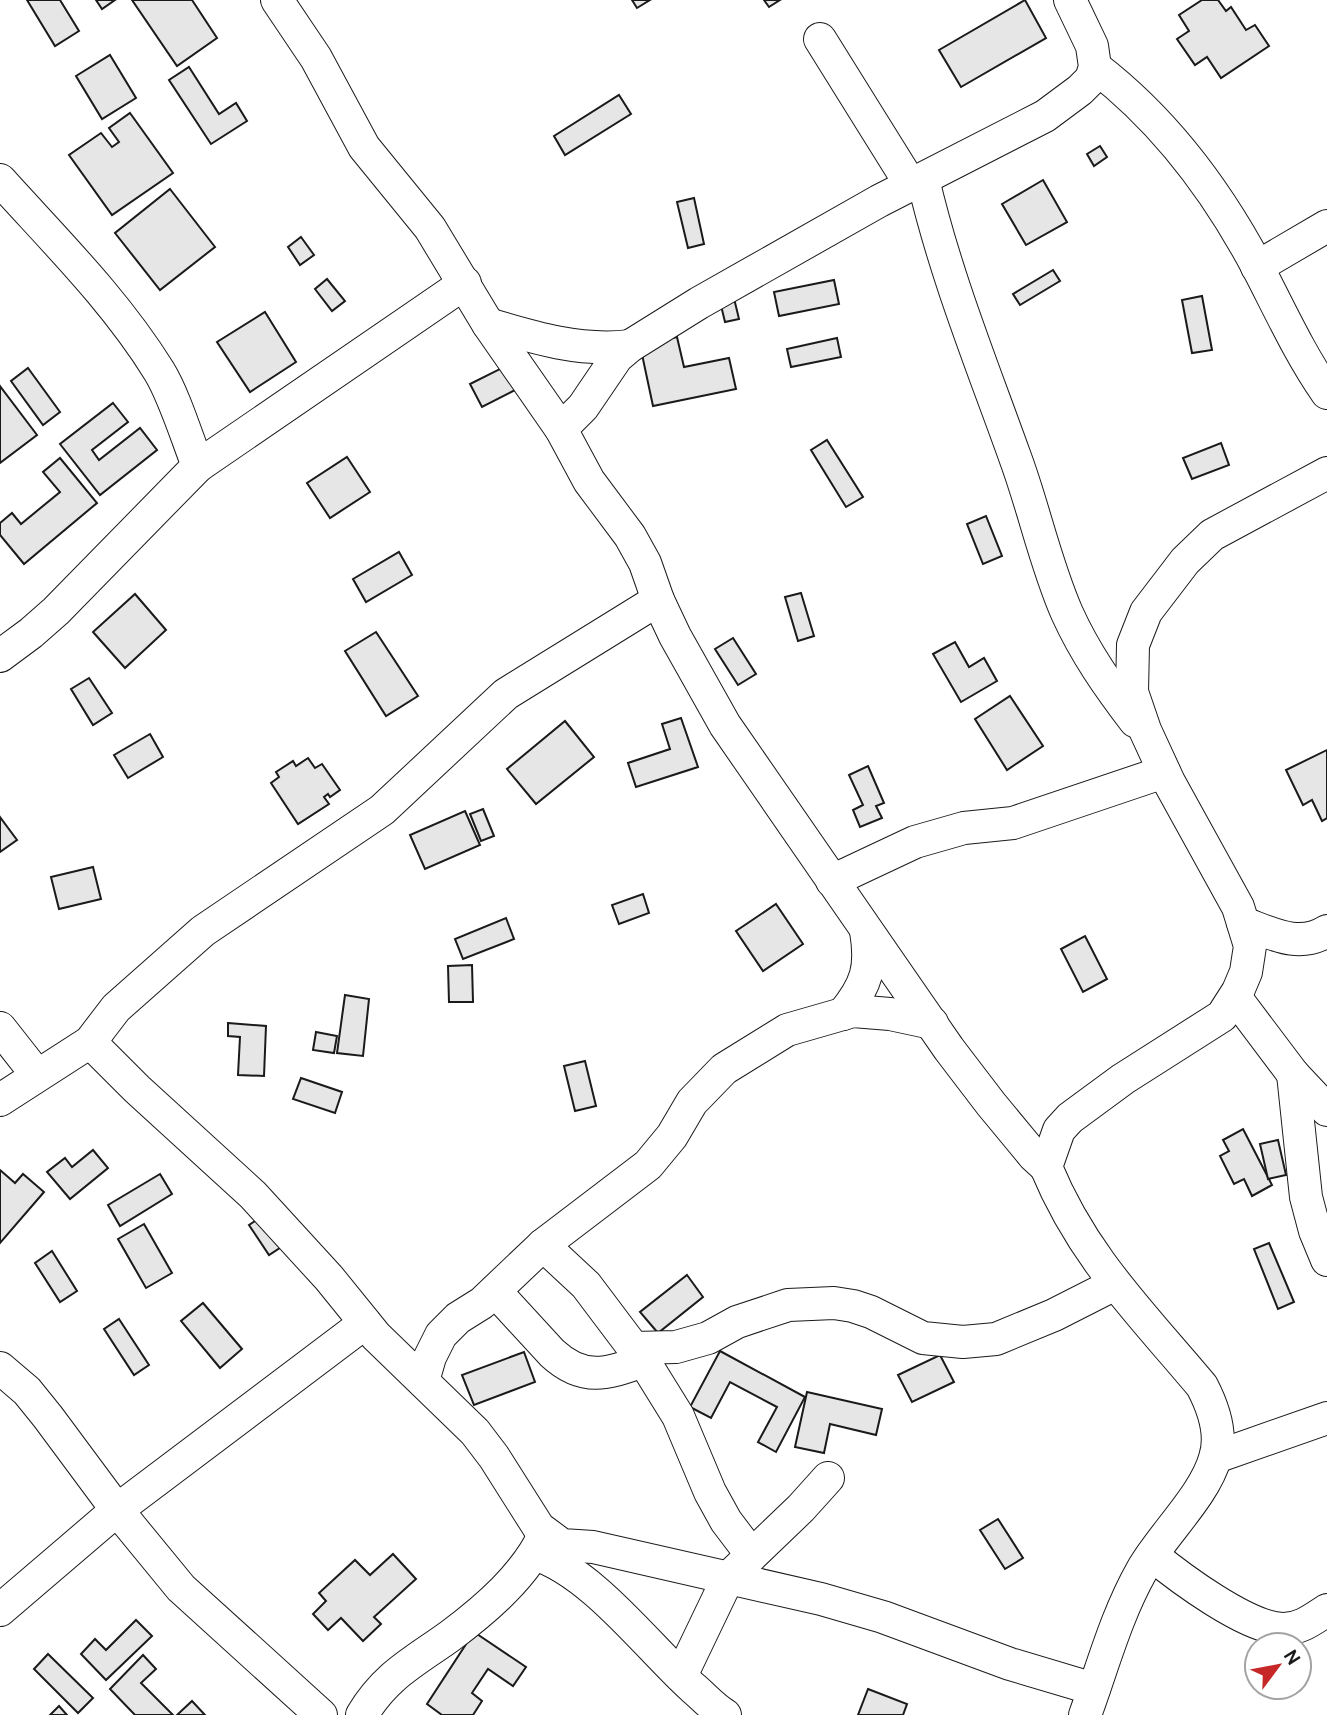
<svg xmlns="http://www.w3.org/2000/svg" width="1327" height="1715" font-family="Cabin,sans-serif">
  <style>
    .building { fill: #e6e6e6; stroke: #1a1a1a; stroke-width: 2 }
    .lines { fill: none; stroke-linecap: round; stroke-linejoin: round }
    .street-casing { stroke: #1a1a1a; stroke-width: 34 }
    .street { stroke: #fff; stroke-width: 32 }
  </style>
  <rect width="100%" height="100%" fill="#fff"/>
  <!-- building -->
  <g class="building">
    <path d="M27,0H60L79,31L55,46Z"/>
    <path d="M96,0H115L102,9Z"/>
    <path d="M132,0H192L217,38L177,66Z"/>
    <path d="M632,0H650L637,8Z"/>
    <path d="M764,0H780L769,7Z"/>
    <path d="M1025,0L1046,38L961,87L939,50Z"/>
    <path d="M1202,0H1218L1226,11L1231,7L1246,30L1255,25L1269,46L1221,78L1207,57L1195,65L1177,39L1189,31L1179,15Z"/>
    <path d="M110,55L136,98L102,119L76,76Z"/>
    <path d="M189,67L219,114L236,103L247,121L211,144L169,80Z"/>
    <path d="M619,95L631,114L565,155L554,136Z"/>
    <path d="M130,113L173,173L112,215L69,155L101,133L112,147L119,142L109,128Z"/>
    <path d="M1100,146L1107,157L1094,166L1087,154Z"/>
    <path d="M1043,180L1067,222L1026,245L1002,204Z"/>
    <path d="M170,189L215,247L160,290L115,233Z"/>
    <path d="M694,198L704,244L688,248L677,202Z"/>
    <path d="M301,237L314,255L300,265L288,247Z"/>
    <path d="M1053,270L1060,281L1020,305L1013,294Z"/>
    <path d="M327,279L345,301L332,311L315,289Z"/>
    <path d="M834,280L839,304L779,316L774,292Z"/>
    <path d="M732,290L739,319L725,322L718,293Z"/>
    <path d="M1202,296L1212,350L1192,353L1182,300Z"/>
    <path d="M265,312L296,362L250,392L217,342Z"/>
    <path d="M677,337L684,367L729,358L736,389L653,406L640,345Z"/>
    <path d="M837,338L841,357L791,367L787,349Z"/>
    <path d="M516,361L527,384L482,407L470,384Z"/>
    <path d="M28,368L60,412L43,425L11,381Z"/>
    <path d="M0,386L37,435L0,463Z"/>
    <path d="M113,403L128,422L92,450L99,460L140,428L157,450L100,495L60,444Z"/>
    <path d="M827,440L863,497L846,507L811,450Z"/>
    <path d="M1221,443L1229,465L1192,479L1183,458Z"/>
    <path d="M347,457L370,492L330,518L307,483Z"/>
    <path d="M60,458L97,503L24,564L0,535V523L12,513L21,524L60,492L43,472Z"/>
    <path d="M986,516L1002,556L983,564L967,524Z"/>
    <path d="M399,552L412,575L366,602L353,579Z"/>
    <path d="M801,593L814,636L798,641L785,597Z"/>
    <path d="M135,594L166,630L125,668L93,632Z"/>
    <path d="M376,632L418,696L386,716L345,651Z"/>
    <path d="M733,638L756,674L738,685L715,649Z"/>
    <path d="M955,642L969,667L984,658L997,681L961,702L933,654Z"/>
    <path d="M89,678L112,713L93,725L71,689Z"/>
    <path d="M1010,696L1043,746L1007,770L975,719Z"/>
    <path d="M681,718L698,767L636,787L628,763L670,749L662,724Z"/>
    <path d="M565,721L594,757L536,804L507,769Z"/>
    <path d="M150,734L163,757L128,778L114,755Z"/>
    <path d="M1327,750V818L1322,821L1312,800L1303,805L1286,770Z"/>
    <path d="M308,758L315,768L322,764L340,790L330,797L328,794L324,797L329,804L298,824L271,783L279,777L276,772L293,761L296,766Z"/>
    <path d="M868,766L884,803L876,806L882,818L860,827L853,810L863,805L849,775Z"/>
    <path d="M483,809L494,836L481,841L470,814Z"/>
    <path d="M465,811L480,845L425,869L410,835Z"/>
    <path d="M0,817L17,840L0,852Z"/>
    <path d="M93,867L101,899L59,909L51,877Z"/>
    <path d="M643,894L649,913L619,924L612,905Z"/>
    <path d="M776,904L803,944L763,971L736,931Z"/>
    <path d="M506,918L514,939L463,959L455,939Z"/>
    <path d="M1085,936L1107,979L1083,992L1061,949Z"/>
    <path d="M472,965L473,1002H449L448,966Z"/>
    <path d="M345,995L369,999L363,1056L337,1053Z"/>
    <path d="M228,1023L266,1026L264,1076L238,1075L240,1037L228,1036Z"/>
    <path d="M316,1032L337,1036L334,1053L313,1050Z"/>
    <path d="M585,1061L596,1106L575,1111L564,1066Z"/>
    <path d="M301,1078L342,1092L335,1113L293,1099Z"/>
    <path d="M1243,1129L1272,1185L1252,1196L1244,1179L1234,1184L1220,1156L1229,1151L1223,1140Z"/>
    <path d="M1278,1140L1286,1175L1268,1179L1260,1144Z"/>
    <path d="M93,1150L108,1168L70,1199L47,1172L65,1158L72,1167Z"/>
    <path d="M0,1170L15,1183L23,1174L44,1192L0,1243Z"/>
    <path d="M160,1174L172,1194L120,1226L108,1205Z"/>
    <path d="M270,1211L289,1242L269,1255L249,1225Z"/>
    <path d="M144,1224L172,1273L146,1288L118,1239Z"/>
    <path d="M1269,1243L1294,1302L1278,1309L1254,1249Z"/>
    <path d="M52,1251L77,1291L60,1302L35,1263Z"/>
    <path d="M687,1275L703,1297L658,1333L640,1312Z"/>
    <path d="M203,1303L242,1349L220,1368L181,1321Z"/>
    <path d="M119,1319L149,1365L134,1375L104,1329Z"/>
    <path d="M720,1351L805,1397L776,1452L758,1442L777,1407L730,1382L711,1418L690,1407Z"/>
    <path d="M524,1352L535,1382L474,1405L462,1375Z"/>
    <path d="M940,1355L954,1382L912,1402L898,1375Z"/>
    <path d="M807,1392L882,1409L876,1435L830,1424L824,1453L795,1447Z"/>
    <path d="M998,1519L1023,1558L1005,1569L980,1530Z"/>
    <path d="M393,1554L416,1579L374,1617L381,1624L363,1641L341,1618L328,1630L313,1614L326,1601L319,1593L355,1560L370,1575Z"/>
    <path d="M136,1620L152,1636L106,1680L81,1654L95,1639L106,1650Z"/>
    <path d="M474,1632L526,1667L513,1686L488,1669L472,1693L482,1701L473,1715H442L427,1704Z"/>
    <path d="M48,1654L93,1698L78,1713L34,1669Z"/>
    <path d="M143,1655L156,1669L141,1683L173,1715H135L110,1689Z"/>
    <path d="M868,1689L907,1704L903,1715H858Z"/>
    <path d="M192,1701L205,1715H177Z"/>
    <path d="M59,1706L67,1715H50Z"/>
  </g>
  <g class="lines">
    <defs>
      <g id="street">
        <path d="M277,0L316,58L364,147L430,228L488,324L561,429L589,481L630,536L645,563L658,600L675,636L725,725L949,1049L991,1104L1034,1156L1046,1167"/>
        <path d="M820,39L911,185"/>
        <path d="M1095,67C1164,120 1216,189 1257,266C1279,308 1299,353 1327,393"/>
        <path d="M923,179C945,274 982,365 1015,457C1034,508 1045,563 1067,613C1085,653 1109,687 1135,721"/>
        <path d="M0,180C55,241 115,300 159,371C174,395 187,438 198,466"/>
        <path d="M1257,267L1327,226"/>
        <path d="M488,324C534,338 581,352 630,346"/>
        <path d="M561,429L583,407L617,357L630,346L699,303L879,201L1045,116L1080,90L1091,79L1095,67L1092,46L1070,0"/>
        <path d="M0,656L31,633L56,611L198,466L465,283"/>
        <path d="M832,881L915,842L964,828L1013,823L1164,772"/>
        <path d="M1243,923C1271,933 1299,949 1327,931"/>
        <path d="M1235,997L1293,1074L1327,1110"/>
        <path d="M843,1014C867,985 872,967 866,931"/>
        <path d="M0,1028L37,1075"/>
        <path d="M90,1042L137,1089L253,1195L329,1278L376,1336L475,1432L494,1457L539,1528L562,1545L593,1547L821,1599L883,1617L1010,1664L1094,1689"/>
        <path d="M1293,1074L1306,1197L1315,1231L1327,1260"/>
        <path d="M0,1100L90,1042L116,1008L203,931L382,810L506,694L658,600"/>
        <path d="M543,1245L586,1285L647,1366L678,1416L710,1492L726,1521L751,1554"/>
        <path d="M495,1291L552,1353C583,1382 607,1374 643,1361"/>
        <path d="M633,1348L676,1347L708,1338L737,1322L788,1305L834,1303L853,1306L871,1312L923,1338L963,1342L996,1339L1054,1315L1115,1284"/>
        <path d="M0,1368L27,1391L48,1417L117,1510L181,1588L321,1715"/>
        <path d="M423,1381L430,1357L441,1335L458,1318L482,1303L543,1245L648,1165L672,1136L692,1102L724,1069L787,1030L853,1011L890,1014L932,1023"/>
        <path d="M1216,1457L1327,1418"/>
        <path d="M535,1554C593,1573 647,1646 692,1687C703,1696 713,1708 725,1715"/>
        <path d="M1152,1555C1180,1578 1247,1628 1283,1629C1301,1629 1313,1619 1327,1610"/>
        <path d="M0,1610L117,1510L365,1323"/>
        <path d="M681,1676L728,1578L801,1508L828,1478"/>
        <path d="M362,1715C386,1675 414,1662 450,1636C486,1609 526,1575 545,1533"/>
        <path d="M1085,1715C1103,1666 1116,1616 1142,1570C1162,1535 1205,1495 1215,1458C1223,1433 1213,1407 1202,1386C1141,1313 1083,1257 1046,1167L1059,1130L1070,1118L1123,1079L1222,1016L1238,991L1246,972L1250,946L1238,907L1169,782L1145,730L1132,692L1133,645L1146,612L1185,561L1212,535L1327,473"/>
      </g>
    </defs>
    <!-- street casing -->
    <use href="#street" class="street-casing"/>
    <!-- street -->
    <use href="#street" class="street"/>
  </g>
  <!-- north arrow -->
  <g transform="translate(1278 1666) rotate(58)"><circle r="33" fill="#ffffff" stroke="#a3a3a3" stroke-width="2"/>
  <path d="M0-5L12 26L0 18L-12 26Z" fill="#c62828"/>
  <text y="-10" font-size="19" font-weight="bold" text-anchor="middle" fill="#1a1a1a">N</text>
  </g>
</svg>
